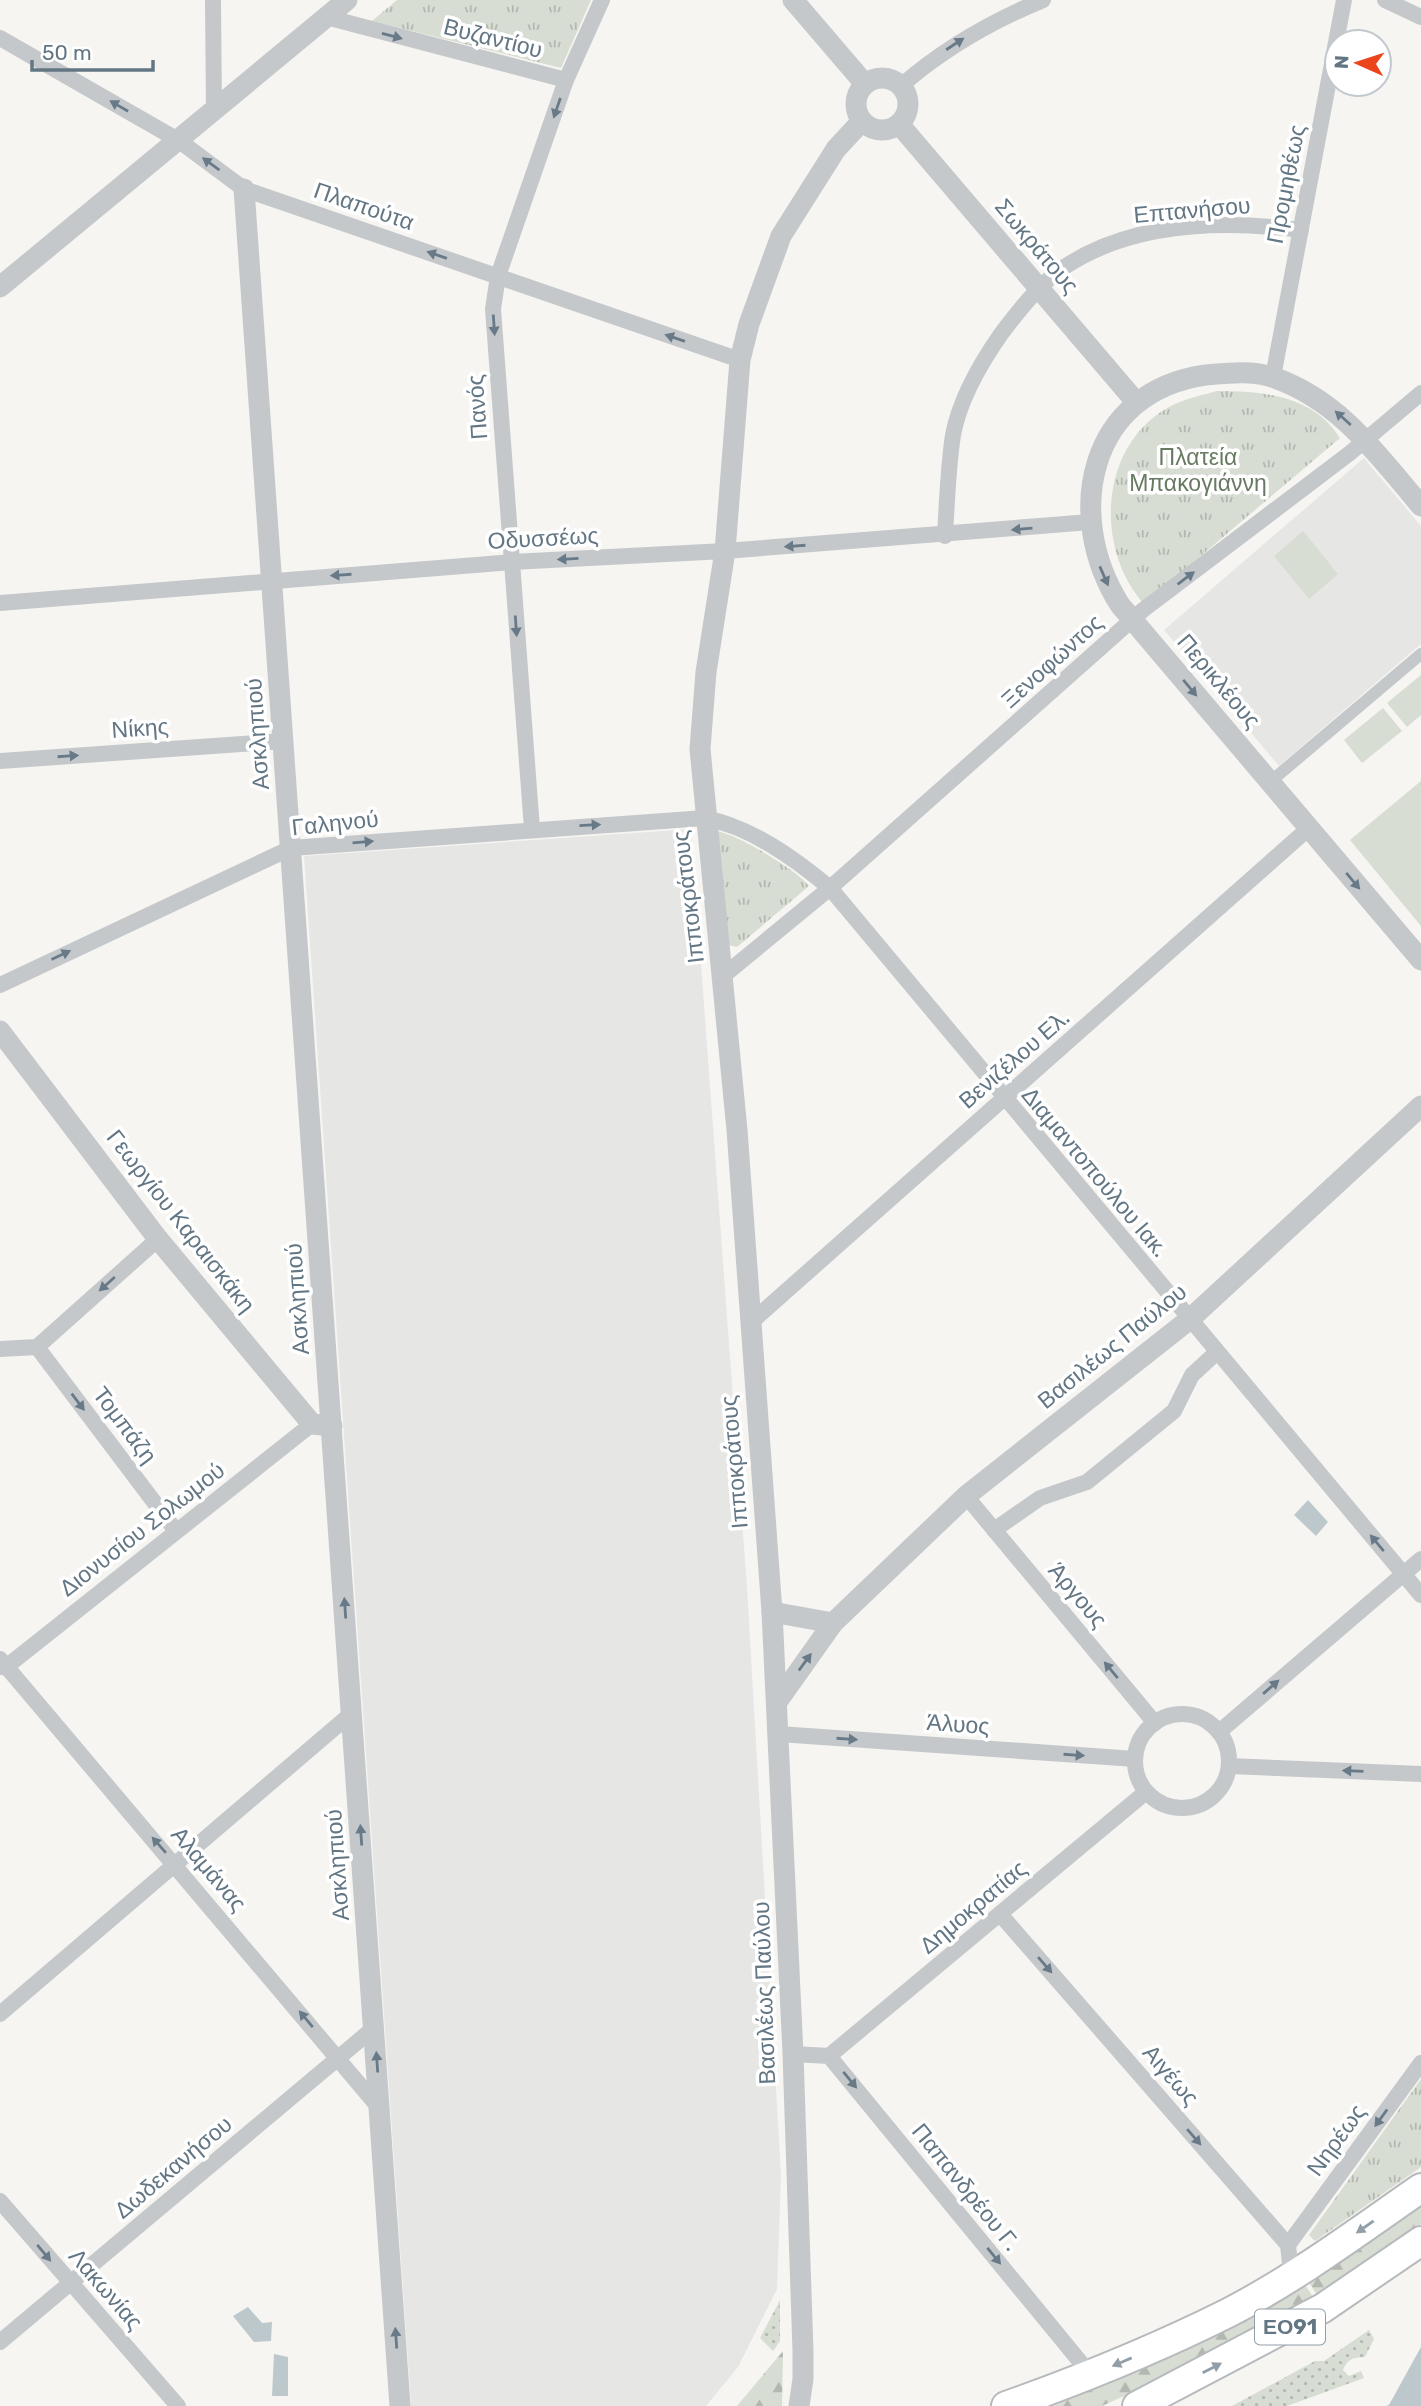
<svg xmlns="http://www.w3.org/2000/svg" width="1421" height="2406" font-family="Rubik,sans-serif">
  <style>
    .built { fill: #e6e7e5 }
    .grass { fill: url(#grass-dots) }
    .forest { fill: url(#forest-firs) }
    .park { fill: url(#park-tufts) }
    .pitch { fill: #d7ddd2 }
    .water { fill: #bcc8cc }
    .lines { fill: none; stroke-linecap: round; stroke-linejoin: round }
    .trunk-casing { stroke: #b7babd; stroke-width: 32 }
    .pedestrian { stroke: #c5c8cb; stroke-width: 12 }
    .minor { stroke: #c5c8cb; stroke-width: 16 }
    .tertiary { stroke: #c5c8cb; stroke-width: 21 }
    .trunk { stroke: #fff; stroke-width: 28 }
    .oneway { fill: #687a88 }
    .oneway2 { fill: #929fa9 }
    .labels { text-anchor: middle; stroke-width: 7; stroke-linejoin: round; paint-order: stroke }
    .shield { fill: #fff; stroke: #929fa9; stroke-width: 2 }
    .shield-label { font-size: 21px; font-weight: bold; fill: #637684 }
    .street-label { font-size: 23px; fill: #637684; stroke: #fff }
    .park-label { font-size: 23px; fill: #687b62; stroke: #fff }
  </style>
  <defs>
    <pattern id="grass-dots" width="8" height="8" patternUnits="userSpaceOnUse" patternTransform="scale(1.75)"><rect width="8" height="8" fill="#d7ddd2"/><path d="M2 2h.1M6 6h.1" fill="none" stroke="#b2b8b0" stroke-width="1.8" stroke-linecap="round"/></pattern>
    <pattern id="forest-firs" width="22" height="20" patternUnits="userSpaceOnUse" patternTransform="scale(1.75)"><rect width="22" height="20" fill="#d7ddd2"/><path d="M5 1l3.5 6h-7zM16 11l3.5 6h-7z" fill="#b2b8b0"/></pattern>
    <pattern id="park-tufts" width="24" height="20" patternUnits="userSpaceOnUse" patternTransform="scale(1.75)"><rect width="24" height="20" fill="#d7ddd2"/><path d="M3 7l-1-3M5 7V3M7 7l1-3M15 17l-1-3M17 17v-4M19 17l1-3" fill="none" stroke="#b2b8b0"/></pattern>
  </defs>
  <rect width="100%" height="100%" fill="#f6f5f1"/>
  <!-- built -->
  <g class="built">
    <path d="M1364,458L1421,526V644L1279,766L1164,630Z"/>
    <path d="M691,829L747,1587L781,2175L777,2289L738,2367L706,2406H411L304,856Z"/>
  </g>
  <!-- grass -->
  <g class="grass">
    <path d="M780,2300V2341L773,2351L760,2338Z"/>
    <path d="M1369,2330L1374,2339L1365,2357C1353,2358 1348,2358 1343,2370L1349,2376L1361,2371L1364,2378L1287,2406H1232L1315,2361H1324Z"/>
  </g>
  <!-- forest -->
  <g class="forest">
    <path d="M1421,2204V2224L1317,2295L1308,2281Z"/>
    <path d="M1304,2283L1313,2297L1172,2374L1102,2406H1054L1167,2357Z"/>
    <path d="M783,2351L782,2406H737Z"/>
  </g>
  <!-- park -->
  <g class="park">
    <path d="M397,0H591L561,68L372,21Z"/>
    <path d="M1217,391C1262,391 1313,395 1340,438L1144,604C1093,547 1099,440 1175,404C1188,398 1203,395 1217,391Z"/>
    <path d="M716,831C735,833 797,870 809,886L737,947L728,945Z"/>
    <path d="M1421,2079V2167L1315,2241L1309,2235Z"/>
  </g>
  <!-- pitch -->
  <g class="pitch">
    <path d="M1303,531L1338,574L1309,599L1274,556Z"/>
    <path d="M1421,675V715L1407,727L1387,703Z"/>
    <path d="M1383,708L1402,731L1362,763L1344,740Z"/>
    <path d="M1421,781V926L1350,840Z"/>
  </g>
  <!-- water -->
  <g class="water">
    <path d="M1308,1500L1328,1522L1316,1536L1294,1515Z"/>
    <path d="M248,2307L262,2323L272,2322L271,2341L254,2342L233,2316Z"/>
    <path d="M1421,2347V2406H1386L1389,2405Z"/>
    <path d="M274,2354L288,2357V2396H272Z"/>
  </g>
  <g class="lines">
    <defs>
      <g id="trunk">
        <path d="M1006,2406C1082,2379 1156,2349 1228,2313C1296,2278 1359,2231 1421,2188"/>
        <path d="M1137,2406L1323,2308L1421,2241"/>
      </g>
    </defs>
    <!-- trunk casing -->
    <use href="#trunk" class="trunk-casing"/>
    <!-- pedestrian -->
    <path class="pedestrian" d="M1270,782L1421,654"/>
    <!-- minor -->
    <g class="minor">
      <path d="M213,0L214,110"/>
      <path d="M1385,0L1421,17"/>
      <path d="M326,17L566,80"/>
      <path d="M0,38L178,140L244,189L740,360"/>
      <path d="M901,86C944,48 990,22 1043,0"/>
      <path d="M1273,377L1344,0"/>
      <path d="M945,536C947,502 948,468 953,435C960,398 980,364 1001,334C1019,310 1039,285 1063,268C1131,222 1222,220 1301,230"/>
      <path d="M0,603L512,562L725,551L1090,522"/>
      <path d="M0,761L284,741"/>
      <path d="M532,829L493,309L498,276L566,80L602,0"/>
      <path d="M723,976L830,888L1143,610L1350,453L1421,393"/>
      <path d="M0,985L291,848L705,818C751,827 794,858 830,888L1421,1595"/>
      <path d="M749,1324L1309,828"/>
      <path d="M37,1347L176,1531"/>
      <path d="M0,1349L37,1347L158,1239"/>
      <path d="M966,1496L1155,1723"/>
      <path d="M994,1530L1040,1498L1087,1482L1174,1411L1192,1375L1217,1352"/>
      <path d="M0,1659L381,2110"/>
      <path d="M0,1667H6L312,1424"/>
      <circle cx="1182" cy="1761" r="47"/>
      <path d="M1219,1732L1421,1559"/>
      <path d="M779,1734L1135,1759"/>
      <path d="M1229,1766L1421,1774"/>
      <path d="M1000,1914L1288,2245L1291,2274"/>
      <path d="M0,2014L352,1713"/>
      <path d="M793,2054L829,2056L1091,2375"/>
      <path d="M829,2056L1146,1792"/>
      <path d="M0,2201L178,2406"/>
      <path d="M1288,2245L1421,2063"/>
      <path d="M0,2342L375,2027"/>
    </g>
    <!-- tertiary -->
    <g class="tertiary">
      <path d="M793,0L865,84"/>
      <circle cx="882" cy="104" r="26"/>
      <path d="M899,124L1136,402"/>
      <path d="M244,189L400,2406"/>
      <path d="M0,287L347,0"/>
      <path d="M1421,506C1378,455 1340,401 1275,378C1254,370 1229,373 1206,375C1088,391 1063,515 1120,605L1421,960"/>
      <path d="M0,1031L158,1239L312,1424L332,1426"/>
      <path d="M772,1612L833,1623"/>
      <path d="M777,1702L833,1623L966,1496L1190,1319L1421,1106"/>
      <path d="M799,2406L803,2379V2351L793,2054L772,1612L737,1130L700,749L706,672L725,551L740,360L749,324L781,236L836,149L862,121"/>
    </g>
    <!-- trunk -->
    <use href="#trunk" class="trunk"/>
  </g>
  <!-- one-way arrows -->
  <defs><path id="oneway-solid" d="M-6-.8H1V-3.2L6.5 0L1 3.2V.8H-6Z" transform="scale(1.75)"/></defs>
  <g class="oneway">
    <use href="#oneway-solid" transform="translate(392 36) rotate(15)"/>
    <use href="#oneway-solid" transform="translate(955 44) rotate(-33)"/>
    <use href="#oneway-solid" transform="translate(119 106) rotate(-150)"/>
    <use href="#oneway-solid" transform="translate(557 108) rotate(109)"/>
    <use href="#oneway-solid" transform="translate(211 164) rotate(-144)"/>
    <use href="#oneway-solid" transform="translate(437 255) rotate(-161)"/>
    <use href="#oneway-solid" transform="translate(494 325) rotate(86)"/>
    <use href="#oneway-solid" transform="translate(675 338) rotate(-161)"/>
    <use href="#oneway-solid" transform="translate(1343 418) rotate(-138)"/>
    <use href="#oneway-solid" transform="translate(1022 529) rotate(175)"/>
    <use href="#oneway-solid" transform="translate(795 546) rotate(176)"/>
    <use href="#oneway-solid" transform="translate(568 559) rotate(177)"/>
    <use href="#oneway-solid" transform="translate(341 575) rotate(176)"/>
    <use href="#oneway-solid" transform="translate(1104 576) rotate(66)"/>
    <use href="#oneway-solid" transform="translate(1186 578) rotate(-37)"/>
    <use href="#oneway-solid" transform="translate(516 626) rotate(86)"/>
    <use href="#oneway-solid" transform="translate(1190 688) rotate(50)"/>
    <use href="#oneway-solid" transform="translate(68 756) rotate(-4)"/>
    <use href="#oneway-solid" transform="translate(590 825) rotate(-3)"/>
    <use href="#oneway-solid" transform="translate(363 842) rotate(-5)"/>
    <use href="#oneway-solid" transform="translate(1353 881) rotate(50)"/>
    <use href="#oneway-solid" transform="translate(61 955) rotate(-25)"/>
    <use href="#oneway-solid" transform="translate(107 1284) rotate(138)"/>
    <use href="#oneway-solid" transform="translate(78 1402) rotate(53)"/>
    <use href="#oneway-solid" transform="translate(1377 1543) rotate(-130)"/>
    <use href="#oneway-solid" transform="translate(345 1608) rotate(-94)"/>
    <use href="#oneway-solid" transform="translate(805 1662) rotate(-54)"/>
    <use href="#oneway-solid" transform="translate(1111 1670) rotate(-130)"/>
    <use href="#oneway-solid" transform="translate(1271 1687) rotate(-41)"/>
    <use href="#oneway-solid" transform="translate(847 1739) rotate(4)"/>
    <use href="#oneway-solid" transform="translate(1074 1755) rotate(4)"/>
    <use href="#oneway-solid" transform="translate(1353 1771) rotate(-178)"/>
    <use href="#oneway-solid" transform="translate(361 1835) rotate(-94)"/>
    <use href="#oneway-solid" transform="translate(159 1845) rotate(-131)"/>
    <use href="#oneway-solid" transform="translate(1045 1965) rotate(49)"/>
    <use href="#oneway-solid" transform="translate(306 2019) rotate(-130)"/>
    <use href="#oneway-solid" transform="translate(377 2062) rotate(-94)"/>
    <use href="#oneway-solid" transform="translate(850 2080) rotate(51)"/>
    <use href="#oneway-solid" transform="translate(1381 2118) rotate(126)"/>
    <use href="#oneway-solid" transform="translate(1194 2137) rotate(49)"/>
    <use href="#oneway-solid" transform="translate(44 2253) rotate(50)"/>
    <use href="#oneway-solid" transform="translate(994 2256) rotate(51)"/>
    <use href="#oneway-solid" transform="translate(396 2338) rotate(-94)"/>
  </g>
  <g class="oneway2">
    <use href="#oneway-solid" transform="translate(1365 2227) rotate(145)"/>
    <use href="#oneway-solid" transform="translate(1122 2362) rotate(157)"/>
    <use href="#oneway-solid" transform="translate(1212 2368) rotate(-27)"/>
  </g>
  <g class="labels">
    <!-- shield labels -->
    <rect class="shield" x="1255" y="2309.5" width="70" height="35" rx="5"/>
    <g class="shield-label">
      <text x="1290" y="2334">ΕΟ91</text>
    </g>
    <!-- street labels -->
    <g class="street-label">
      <text transform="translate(493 38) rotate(14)" y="8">Βυζαντίου</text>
      <text transform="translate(1286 184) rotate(-79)" y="8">Προμηθέως</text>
      <text transform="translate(364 206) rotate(19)" y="8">Πλαπούτα</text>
      <text transform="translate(1192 210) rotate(-5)" y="8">Επτανήσου</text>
      <text transform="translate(1037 246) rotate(50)" y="8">Σωκράτους</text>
      <text transform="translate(477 407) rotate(-94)" y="8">Πανός</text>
      <text transform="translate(543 538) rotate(-3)" y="8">Οδυσσέως</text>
      <text transform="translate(1052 661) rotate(-42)" y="8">Ξενοφώντος</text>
      <text transform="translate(1219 681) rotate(50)" y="8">Περικλέους</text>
      <text transform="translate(140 728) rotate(-4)" y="8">Νίκης</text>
      <text transform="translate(257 734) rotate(-94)" y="8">Ασκληπιού</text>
      <text transform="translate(335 823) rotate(-6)" y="8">Γαληνού</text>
      <text transform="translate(688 897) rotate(-97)" y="8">Ιπποκράτους</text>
      <text transform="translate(1014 1059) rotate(-41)" y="8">Βενιζέλου Ελ.</text>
      <text transform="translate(1095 1172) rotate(50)" y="8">Διαμαντοπούλου Ιακ.</text>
      <text transform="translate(181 1221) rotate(52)" y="8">Γεωργίου Καραισκάκη</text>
      <text transform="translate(297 1299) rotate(-94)" y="8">Ασκληπιού</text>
      <text transform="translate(1112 1346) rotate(-39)" y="8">Βασιλέως Παύλου</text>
      <text transform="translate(125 1425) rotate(53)" y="8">Τομπάζη</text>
      <text transform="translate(734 1462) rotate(-95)" y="8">Ιπποκράτους</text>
      <text transform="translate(142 1529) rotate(-38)" y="8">Διονυσίου Σολωμού</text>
      <text transform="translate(1078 1595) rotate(50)" y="8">Άργους</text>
      <text transform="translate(958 1724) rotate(4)" y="8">Άλυος</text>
      <text transform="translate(337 1865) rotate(-94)" y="8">Ασκληπιού</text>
      <text transform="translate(209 1869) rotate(50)" y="8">Αλαμάνας</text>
      <text transform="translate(973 1907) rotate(-40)" y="8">Δημοκρατίας</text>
      <text transform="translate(764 1993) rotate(-92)" y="8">Βασιλέως Παύλου</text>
      <text transform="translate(1171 2075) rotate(49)" y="8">Αιγέως</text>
      <text transform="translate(1336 2140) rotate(-54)" y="8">Νηρέως</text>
      <text transform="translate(173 2167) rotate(-40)" y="8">Δωδεκανήσου</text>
      <text transform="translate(966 2187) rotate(51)" y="8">Παπανδρέου Γ.</text>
      <text transform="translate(106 2289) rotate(49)" y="8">Λακωνίας</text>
    </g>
    <!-- park labels -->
    <g class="park-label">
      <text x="1198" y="465">Πλατεία<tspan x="1198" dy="26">Μπακογιάννη</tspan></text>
    </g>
  </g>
  <!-- north arrow -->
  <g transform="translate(1358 63) rotate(273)"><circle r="33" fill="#ffffff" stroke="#c1c8ce" stroke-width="2"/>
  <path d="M0-5L12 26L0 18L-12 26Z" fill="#ec441b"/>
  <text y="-10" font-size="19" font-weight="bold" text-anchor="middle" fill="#637684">N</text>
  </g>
  <!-- scale -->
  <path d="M32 60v10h121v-10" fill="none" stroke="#637684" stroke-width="3.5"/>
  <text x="42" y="60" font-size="21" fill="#637684" stroke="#ffffff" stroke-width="5" paint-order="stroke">50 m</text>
</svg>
